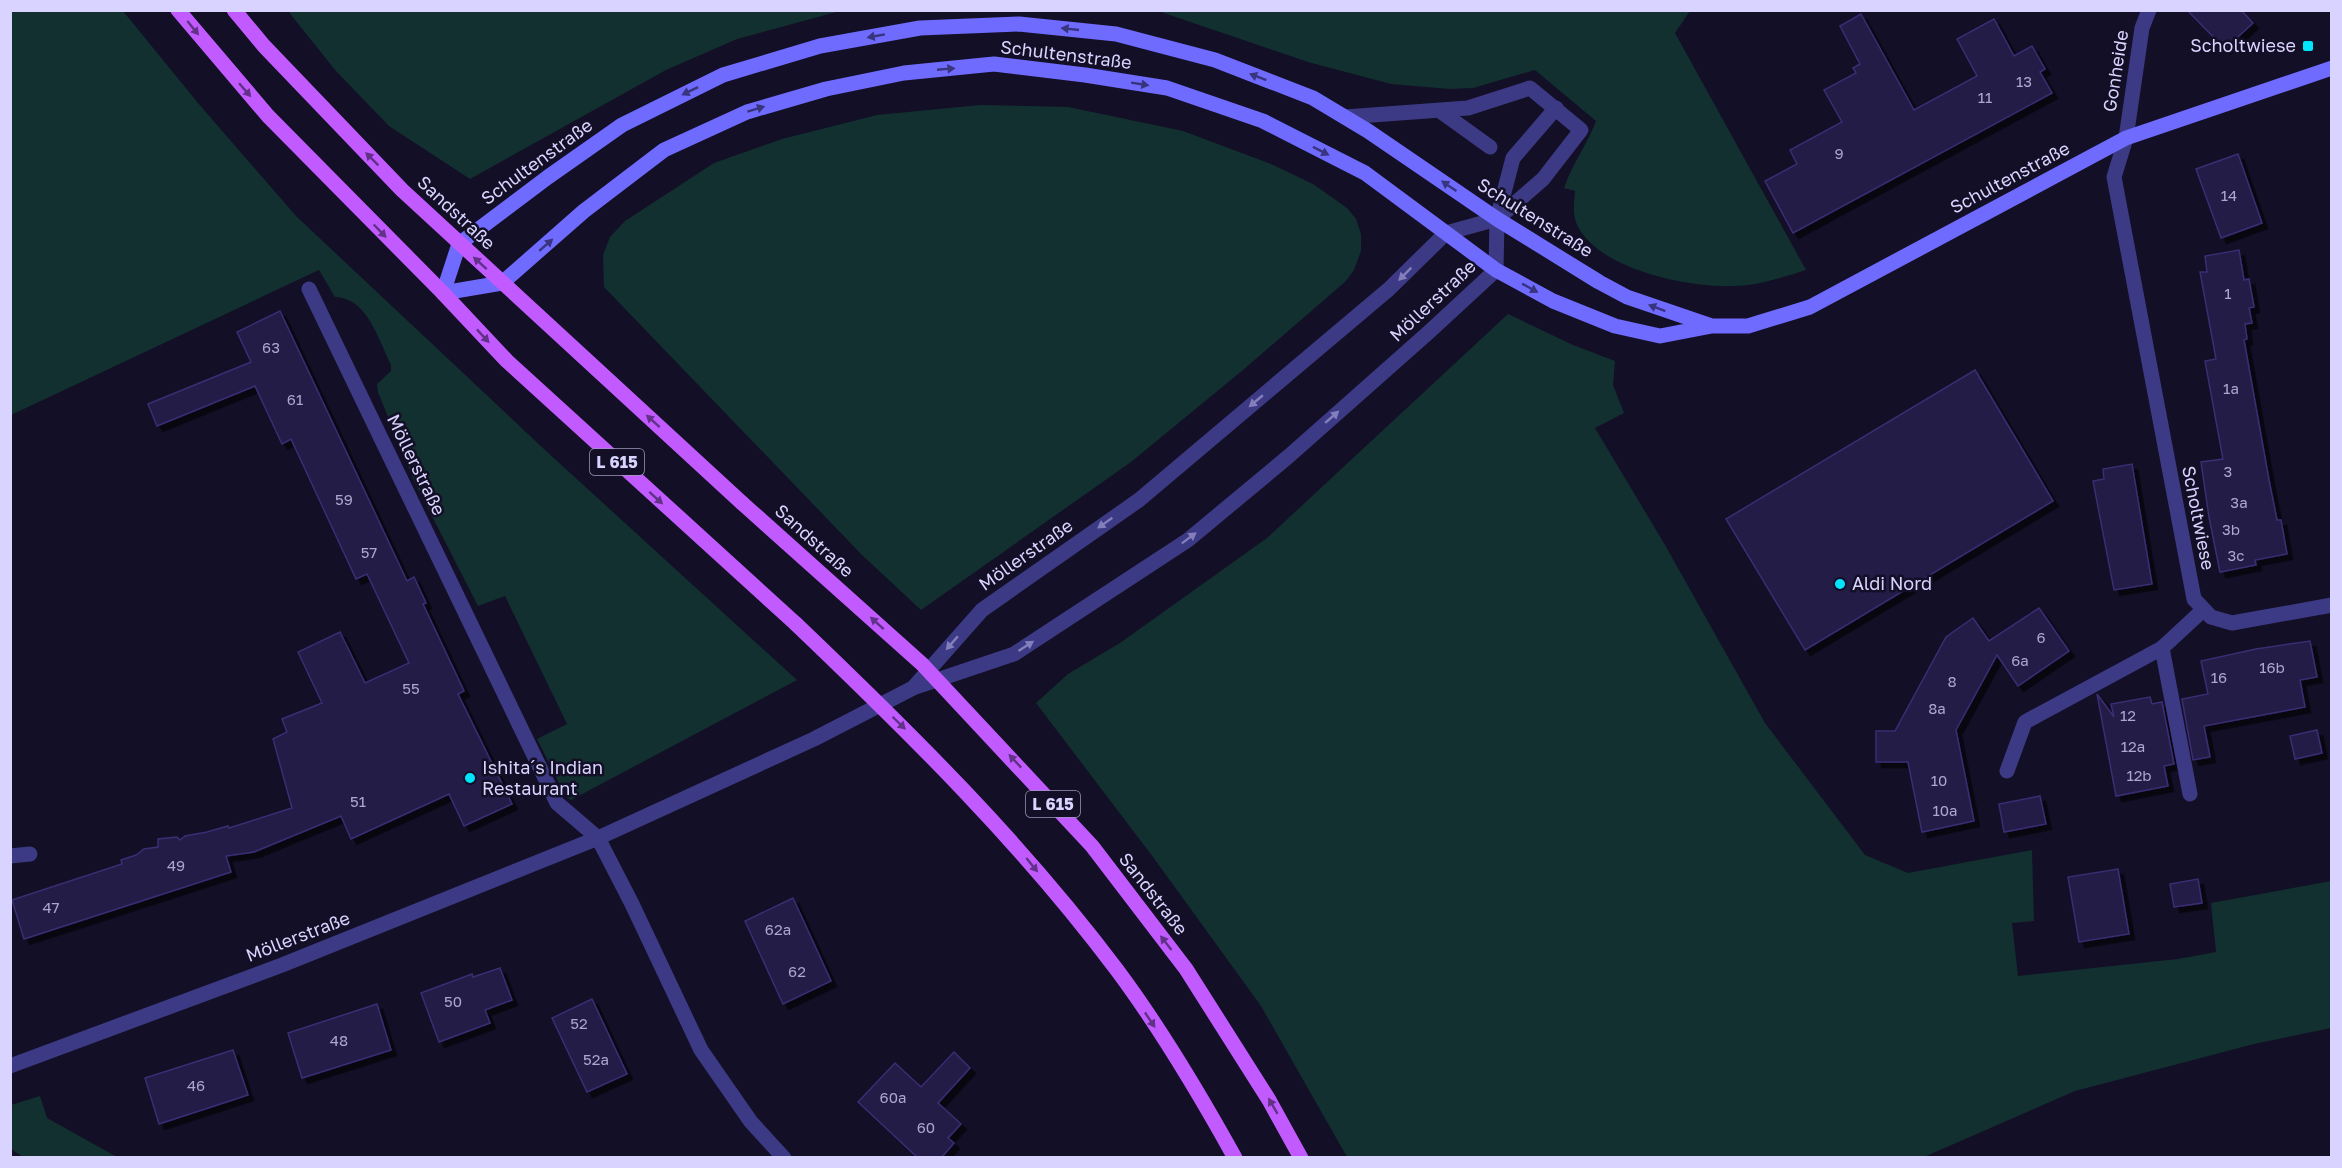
<svg xmlns="http://www.w3.org/2000/svg" width="2342" height="1168" font-family="'Golos Text',sans-serif">
  <style>
    .green { fill: #12302f }
    .building { fill: #241b47; stroke: #3b2d73; stroke-width: 1.5; filter: url(#shadow) }
    .lines { fill: none; stroke-linecap: round; stroke-linejoin: round }
    .service { stroke: #3d3a85; stroke-width: 15 }
    .minor { stroke: #3d3a85; stroke-width: 15 }
    .tertiary { stroke: #3d3a85; stroke-width: 15 }
    .secondary { stroke: #6f6bff; stroke-width: 15 }
    .primary { stroke: #c25bff; stroke-width: 15 }
    .primary-bridge { stroke: #c25bff; stroke-width: 15 }
    .oneway { fill: #623188 }
    .oneway2 { fill: #38347d }
    .oneway3 { fill: #837fbc }
    .poi-dot { fill: #00e5ff; stroke: #130f26; stroke-width: 2 }
    .labels { text-anchor: middle; stroke-width: 5; stroke-linejoin: round; paint-order: stroke }
    .number-label { font-size: 15px; fill: #aca6d1 }
    .shield { fill: #130f26; stroke: #9e99be; stroke-width: 1.5 }
    .shield-label { font-size: 16px; font-weight: bold; fill: #d9d4ff }
    .poi-label { font-size: 18px; fill: #d9d4ff; stroke: #130f26; text-anchor: start }
    .street-label { font-size: 18px; fill: #d9d4ff; stroke: #130f26 }
  </style>
  <defs>
    <filter id="shadow"><feDropShadow dx="5.5" dy="5.5" stdDeviation="0" flood-color="#0009"/></filter>
  </defs>
  <rect width="100%" height="100%" fill="#130f26"/>
  <!-- green -->
  <g class="green">
    <path d="M10,11H123L198,103L296,216L545,450L797,680L571,800L566,797L537,739L567,724L505,596L478,606L414,481L378,392L377,384L391,371V365C379,341 367,297 335,297L319,270L11,415Z"/>
    <path d="M288,11H840L737,39L666,70L470,179L389,126L336,71Z"/>
    <path d="M1158,11H1690L1675,33L1806,270C1787,276 1769,282 1748,285C1701,291 1603,273 1578,227C1572,215 1574,203 1575,191L1564,188C1572,164 1587,145 1596,121L1535,70L1473,88L1450,89L1391,84L1308,62Z"/>
    <path d="M980,105L1068,107L1183,131L1271,164L1313,184L1347,208L1356,219L1361,234V251L1354,270L1346,281L1243,370L1131,462L921,610L862,555L604,287L603,255L610,237L625,221L714,163L782,139L877,115Z"/>
    <path d="M1508,314L1573,345L1615,361L1613,385L1624,413L1595,428L1665,545L1765,723L1865,855L1908,873L2032,850L2034,921L2012,923L2018,976L2178,959L2216,952L2211,903L2331,881V1028L2254,1044L2075,1091L1924,1157H1347L1261,1006L1153,857L1036,703L1068,674L1120,643L1267,538Z"/>
    <path d="M40,1096L47,1118L117,1157H23L11,1149V1105Z"/>
  </g>
  <!-- building -->
  <g class="building">
    <path d="M2187,10H2241L2253,23L2225,49Z"/>
    <path d="M1861,14L1914,110L1977,76L1957,39L1994,19L2014,56L2032,46L2045,69L2040,72L2052,93L1793,233L1765,181L1797,164L1790,150L1842,122L1824,90L1856,73L1853,68L1860,64L1840,26Z"/>
    <path d="M2238,154L2262,223L2221,238L2196,169Z"/>
    <path d="M2239,250L2244,280L2249,279L2254,307L2249,308L2252,323L2245,324L2247,339L2244,340L2269,480L2277,520H2281L2287,554L2255,560L2256,565L2220,572L2209,517L2201,462L2223,459L2205,361L2216,359L2200,272H2207L2205,256Z"/>
    <path d="M280,311L407,581L414,577L426,603L423,604L464,691L458,694L512,804L464,826L449,794L351,839L341,816L254,852L226,856L231,872L24,939L12,900L122,864L121,860L136,855L144,849L158,847V839L177,837L180,840L185,836L207,832L228,826L229,828L292,808L273,739L287,732L282,719L322,703L298,652L340,632L365,683L409,663L367,574L356,579L291,439L282,444L255,386L157,426L148,404L251,362L237,332Z"/>
    <path d="M1975,370L2053,501L1805,650L1726,519Z"/>
    <path d="M2132,464L2152,584L2114,590L2093,481L2104,479L2103,469Z"/>
    <path d="M2039,608L2069,651L2018,686L1997,655L1956,730L1974,821L1922,832L1908,762H1876V731H1895L1946,637L1973,618L1989,641Z"/>
    <path d="M2310,641L2317,677L2300,680L2305,707L2204,726L2210,757L2193,760L2182,699L2208,694L2201,661L2256,649Z"/>
    <path d="M2097,694L2114,717L2111,704L2150,697L2152,704L2162,702L2174,764L2164,766L2168,786L2116,796Z"/>
    <path d="M2317,730L2322,753L2295,759L2290,736Z"/>
    <path d="M2040,796L2046,824L2004,832L1999,804Z"/>
    <path d="M2118,869L2129,934L2079,942L2068,877Z"/>
    <path d="M2198,879L2202,903L2174,907L2170,884Z"/>
    <path d="M793,898L831,981L783,1004L745,921Z"/>
    <path d="M500,968L512,1000L485,1010L490,1023L439,1042L421,993L472,974L473,977Z"/>
    <path d="M592,999L627,1074L587,1092L552,1018Z"/>
    <path d="M377,1004L391,1050L302,1078L288,1033Z"/>
    <path d="M233,1050L248,1095L159,1124L145,1078Z"/>
    <path d="M954,1052L970,1068L938,1103L961,1124L948,1138L954,1143L941,1158H918L858,1102L895,1063L921,1087Z"/>
  </g>
  <g class="lines">
    <!-- service -->
    <g class="service">
      <path d="M1440,111L1490,147"/>
      <path d="M1345,117L1468,108L1530,88L1581,130L1543,179L1497,219"/>
      <path d="M1497,219L1513,158L1556,108"/>
      <path d="M2162,648L2190,794"/>
      <path d="M10,856L30,854"/>
    </g>
    <!-- minor -->
    <g class="minor">
      <path d="M2149,10L2142,28L2126,138L2114,177L2194,599L2211,617L2232,623L2332,605"/>
      <path d="M309,289L557,803L598,838L632,904L701,1050L751,1122L784,1158"/>
      <path d="M2007,771L2025,722L2162,648L2203,610"/>
    </g>
    <!-- tertiary -->
    <path class="tertiary" d="M10,1066L282,965L598,838L814,739L913,688L1014,654L1188,540L1289,456L1429,332L1496,270L1497,219L1446,233L1389,289L1139,500L982,610L913,688"/>
    <!-- secondary -->
    <path class="secondary" d="M1712,326L1627,297L1599,282L1497,219L1368,131L1313,98L1215,60L1116,34L1019,24L920,28L820,46L723,75L622,125L548,177L459,244L443,293L502,283L584,211L664,150L747,112L826,89L904,73L994,64L1085,75L1167,88L1263,121L1365,173L1496,270L1553,301L1615,326L1660,336L1712,326H1748L1810,307L2126,138L2332,68"/>
    <!-- primary -->
    <g class="primary">
      <path d="M178,10L268,116L443,293L507,361L796,624"/>
      <path d="M234,10L264,46L402,190L742,503"/>
    </g>
    <!-- primary-bridge -->
    <g class="primary-bridge">
      <path d="M742,503L922,664L1092,846L1186,969L1269,1100L1301,1158"/>
      <path d="M796,624C910,733 1022,843 1117,970C1161,1029 1199,1093 1235,1158"/>
    </g>
  </g>
  <!-- one-way arrows -->
  <defs><path id="oneway-solid" d="M-6-.8H1V-3.2L6.5 0L1 3.2V.8H-6Z" transform="scale(1.5)"/></defs>
  <g class="oneway">
    <use href="#oneway-solid" transform="translate(193 28) rotate(51)"/>
    <use href="#oneway-solid" transform="translate(245 90) rotate(49)"/>
    <use href="#oneway-solid" transform="translate(372 159) rotate(-135)"/>
    <use href="#oneway-solid" transform="translate(380 231) rotate(46)"/>
    <use href="#oneway-solid" transform="translate(480 263) rotate(-138)"/>
    <use href="#oneway-solid" transform="translate(483 336) rotate(47)"/>
    <use href="#oneway-solid" transform="translate(653 421) rotate(-138)"/>
    <use href="#oneway-solid" transform="translate(656 498) rotate(42)"/>
    <use href="#oneway-solid" transform="translate(877 623) rotate(-138)"/>
    <use href="#oneway-solid" transform="translate(899 723) rotate(44)"/>
    <use href="#oneway-solid" transform="translate(1015 761) rotate(-133)"/>
    <use href="#oneway-solid" transform="translate(1032 865) rotate(51)"/>
    <use href="#oneway-solid" transform="translate(1166 943) rotate(-128)"/>
    <use href="#oneway-solid" transform="translate(1150 1020) rotate(56)"/>
    <use href="#oneway-solid" transform="translate(1273 1106) rotate(-120)"/>
  </g>
  <g class="oneway2">
    <use href="#oneway-solid" transform="translate(1070 29) rotate(-174)"/>
    <use href="#oneway-solid" transform="translate(876 36) rotate(170)"/>
    <use href="#oneway-solid" transform="translate(946 69) rotate(-5)"/>
    <use href="#oneway-solid" transform="translate(1258 77) rotate(-159)"/>
    <use href="#oneway-solid" transform="translate(1140 84) rotate(9)"/>
    <use href="#oneway-solid" transform="translate(690 91) rotate(154)"/>
    <use href="#oneway-solid" transform="translate(756 109) rotate(-17)"/>
    <use href="#oneway-solid" transform="translate(1321 151) rotate(27)"/>
    <use href="#oneway-solid" transform="translate(1449 186) rotate(-146)"/>
    <use href="#oneway-solid" transform="translate(546 245) rotate(-41)"/>
    <use href="#oneway-solid" transform="translate(1530 288) rotate(29)"/>
    <use href="#oneway-solid" transform="translate(1657 308) rotate(-159)"/>
  </g>
  <g class="oneway3">
    <use href="#oneway-solid" transform="translate(1405 274) rotate(135)"/>
    <use href="#oneway-solid" transform="translate(1256 401) rotate(140)"/>
    <use href="#oneway-solid" transform="translate(1332 417) rotate(-41)"/>
    <use href="#oneway-solid" transform="translate(1105 523) rotate(145)"/>
    <use href="#oneway-solid" transform="translate(1189 538) rotate(-37)"/>
    <use href="#oneway-solid" transform="translate(952 643) rotate(131)"/>
    <use href="#oneway-solid" transform="translate(1026 646) rotate(-33)"/>
  </g>
  <!-- markers -->
  <g class="poi-dot">
    <rect x="2302" y="40" width="12" height="12" rx="3"/>
    <circle cx="1840" cy="584" r="6"/>
    <circle cx="470" cy="778" r="6"/>
  </g>
  <g class="labels">
    <!-- number labels -->
    <g class="number-label">
      <text x="2024" y="87">13</text>
      <text x="1985" y="103">11</text>
      <text x="1839" y="159">9</text>
      <text x="2229" y="201">14</text>
      <text x="2228" y="299">1</text>
      <text x="271" y="353">63</text>
      <text x="2231" y="394">1a</text>
      <text x="295" y="405">61</text>
      <text x="2228" y="477">3</text>
      <text x="344" y="505">59</text>
      <text x="2239" y="508">3a</text>
      <text x="2231" y="535">3b</text>
      <text x="369" y="558">57</text>
      <text x="2236" y="561">3c</text>
      <text x="2041" y="643">6</text>
      <text x="2020" y="666">6a</text>
      <text x="2272" y="673">16b</text>
      <text x="2219" y="683">16</text>
      <text x="1952" y="687">8</text>
      <text x="411" y="694">55</text>
      <text x="1937" y="714">8a</text>
      <text x="2128" y="721">12</text>
      <text x="2133" y="752">12a</text>
      <text x="2139" y="781">12b</text>
      <text x="1939" y="786">10</text>
      <text x="358" y="807">51</text>
      <text x="1945" y="816">10a</text>
      <text x="176" y="871">49</text>
      <text x="51" y="913">47</text>
      <text x="778" y="935">62a</text>
      <text x="797" y="977">62</text>
      <text x="453" y="1007">50</text>
      <text x="579" y="1029">52</text>
      <text x="339" y="1046">48</text>
      <text x="596" y="1065">52a</text>
      <text x="196" y="1091">46</text>
      <text x="893" y="1103">60a</text>
      <text x="926" y="1133">60</text>
    </g>
    <!-- shield labels -->
    <g class="shield">
      <rect x="590" y="449" width="54" height="26" rx="4.5"/>
      <rect x="1026" y="791" width="54" height="26" rx="4.5"/>
    </g>
    <g class="shield-label">
      <text x="617" y="468">L 615</text>
      <text x="1053" y="810">L 615</text>
    </g>
    <!-- poi labels -->
    <g class="poi-label">
      <text x="2296" y="52" text-anchor="end">Scholtwiese</text>
      <text x="1852" y="590">Aldi Nord</text>
      <text x="482" y="774">Ishita´s Indian<tspan x="482" dy="21">Restaurant</tspan></text>
    </g>
    <!-- street labels -->
    <g class="street-label">
      <text transform="translate(1066 55) rotate(7)" y="6">Schultenstraße</text>
      <text transform="translate(2116 71) rotate(-81)" y="6">Gonheide</text>
      <text transform="translate(537 162) rotate(-36)" y="6">Schultenstraße</text>
      <text transform="translate(2010 178) rotate(-28)" y="6">Schultenstraße</text>
      <text transform="translate(456 213) rotate(43)" y="6">Sandstraße</text>
      <text transform="translate(1535 218) rotate(32)" y="6">Schultenstraße</text>
      <text transform="translate(1433 301) rotate(-43)" y="6">Möllerstraße</text>
      <text transform="translate(416 465) rotate(64)" y="6">Möllerstraße</text>
      <text transform="translate(2198 518) rotate(79)" y="6">Scholtwiese</text>
      <text transform="translate(814 541) rotate(42)" y="6">Sandstraße</text>
      <text transform="translate(1026 555) rotate(-35)" y="6">Möllerstraße</text>
      <text transform="translate(1153 894) rotate(52)" y="6">Sandstraße</text>
      <text transform="translate(298 937) rotate(-21)" y="6">Möllerstraße</text>
    </g>
  </g>
  <!-- border -->
  <rect width="2342" height="1168" fill="none" stroke="#d9d4ff" stroke-width="24"/>
</svg>
